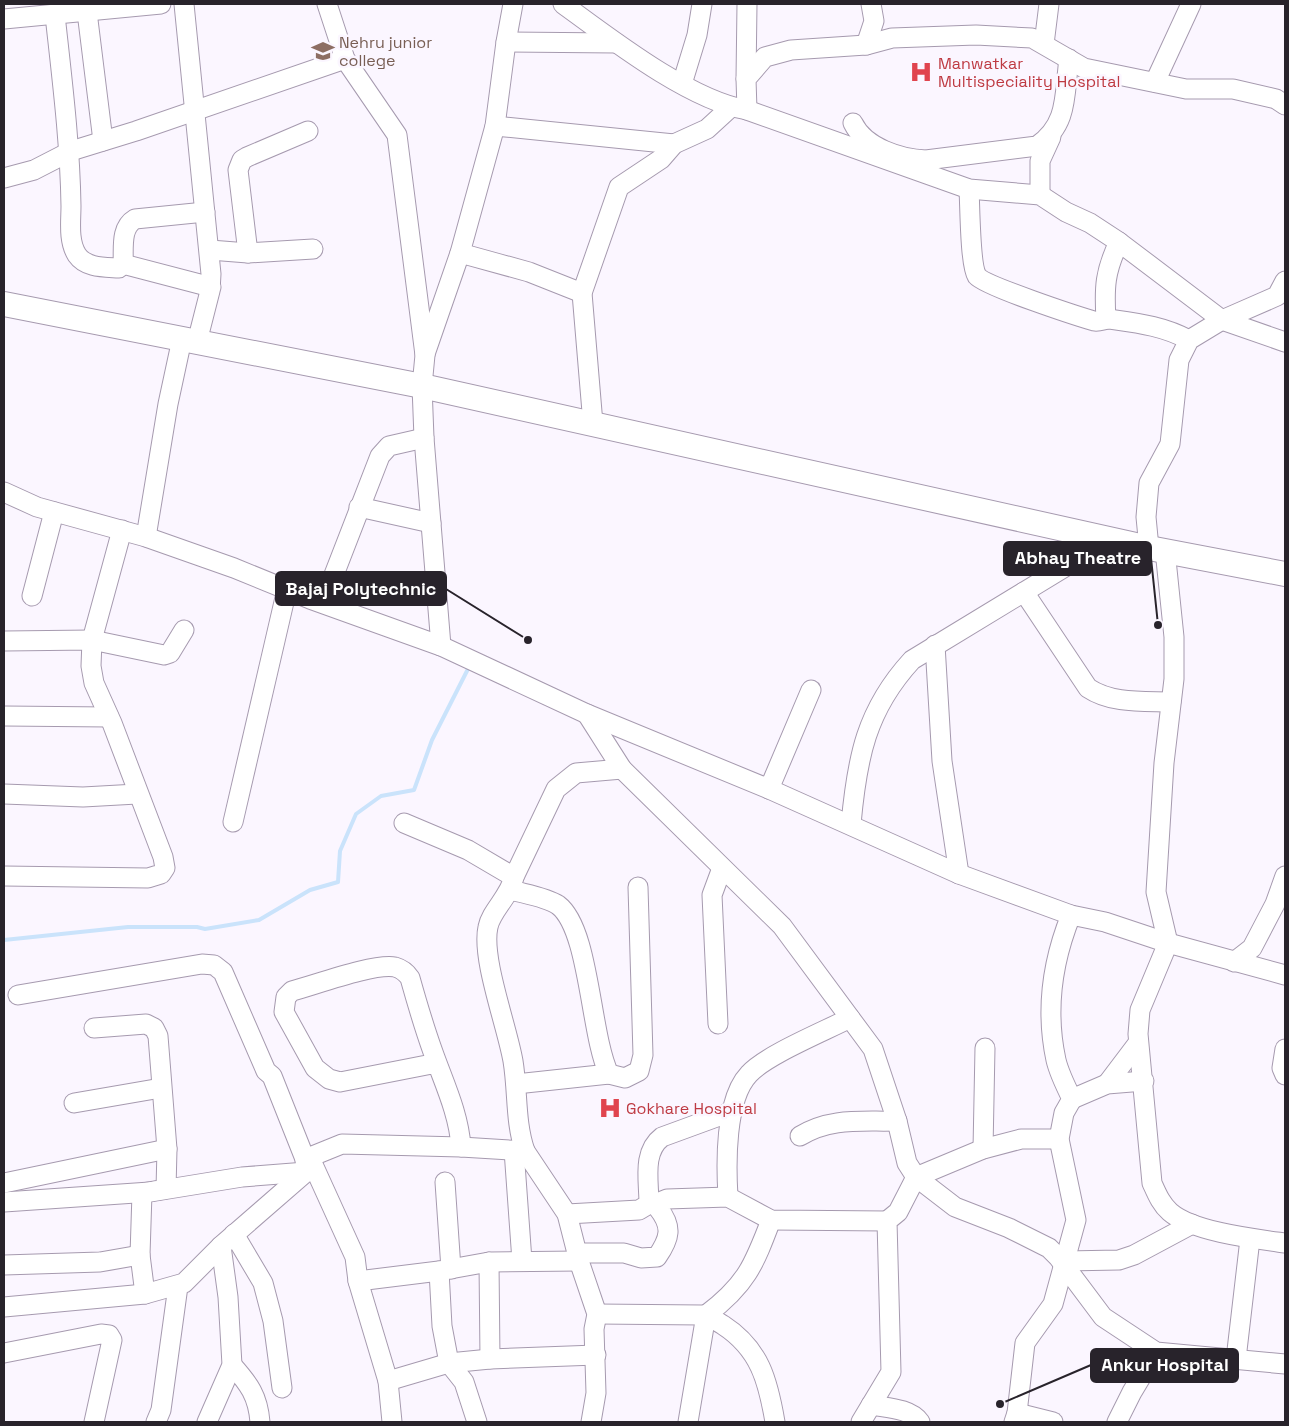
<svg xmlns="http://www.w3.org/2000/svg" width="1289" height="1426" font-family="'Space Grotesk',sans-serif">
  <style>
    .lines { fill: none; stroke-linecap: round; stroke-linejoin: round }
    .stream { stroke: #cae3fb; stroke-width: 4 }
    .minor-casing { stroke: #a69aaf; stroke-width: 21 }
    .major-casing { stroke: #a69aaf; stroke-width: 26 }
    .minor { stroke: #fff; stroke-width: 19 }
    .major { stroke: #fff; stroke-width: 24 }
    .labels { text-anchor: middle; stroke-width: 5; stroke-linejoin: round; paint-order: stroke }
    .education-label { font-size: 16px; fill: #785e54; stroke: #fbf6ff; text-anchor: start }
    .health-label { font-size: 16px; fill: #be3a42; stroke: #fbf6ff; text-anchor: start }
    .leader { fill: none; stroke: #28232b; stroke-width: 2 }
    .callout-dot { fill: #28232b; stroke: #fbf6ff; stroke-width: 2 }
    .callout { fill: #28232b; stroke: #28232b; stroke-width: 2 }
    .callout-label { font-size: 18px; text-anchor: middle; font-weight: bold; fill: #fff }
  </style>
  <rect width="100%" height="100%" fill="#fbf6ff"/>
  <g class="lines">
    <!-- stream -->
    <path class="stream" d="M4,940L128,927H197L205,929L259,920L310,890L338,882L340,851L356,814L381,796L414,790L432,740L470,665"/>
    <defs>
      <g id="minor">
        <path d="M184,4L211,274L210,291L197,342"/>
        <path d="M327,4L345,59L397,135L425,355L422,386L424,438L441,646"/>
        <path d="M563,4C611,39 689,100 747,110L969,189L1040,195L1066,212L1090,223L1119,242L1222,320L1285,342"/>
        <path d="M87,12L103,141"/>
        <path d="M55,15C62,79 70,142 71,206C71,221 68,241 77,255C86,268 104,267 119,268L123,264L211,287"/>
        <path d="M4,19L161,4"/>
        <path d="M506,42L616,43"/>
        <path d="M1044,44L1049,4"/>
        <path d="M866,45L874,21L871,4"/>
        <path d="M746,79L747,4"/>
        <path d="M1155,82L1191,4"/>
        <path d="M682,84L697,35L702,4"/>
        <path d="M747,110L746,79L765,57L791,50L866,45L892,38L976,35L1032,38L1084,68L1186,89H1233L1276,99L1285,105"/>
        <path d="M853,123C865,148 901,159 926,160L1037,146C1069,124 1064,94 1069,59"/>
        <path d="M495,126L674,144"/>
        <path d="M4,178L34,170L71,151L136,131L345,59"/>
        <path d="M969,189C970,206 970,265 977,276C985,286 1077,316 1094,321C1100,322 1104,319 1109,319C1137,323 1164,326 1189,340"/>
        <path d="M1040,195V161L1051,137"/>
        <path d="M210,250L248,253L313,249"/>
        <path d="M248,253L238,170L242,160L247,157L308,131"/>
        <path d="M460,253L529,272L582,293"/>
        <path d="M123,264C124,248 120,228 135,219L205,212"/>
        <path d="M1106,319C1104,287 1105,271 1119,242"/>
        <path d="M425,354L460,253L495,126L506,42L513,4"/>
        <path d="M593,424L582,293L619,187L661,159L674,144L707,129L731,107"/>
        <path d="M4,492L37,507L146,537L234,568L310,599L441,646L587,714L769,789L959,874L1071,915L1105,922L1168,943L1285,975"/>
        <path d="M359,507L431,523"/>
        <path d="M146,537L168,404L182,339"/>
        <path d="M1149,548L1146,517L1149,483L1170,444L1179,360L1189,340L1222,320L1277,296L1285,281"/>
        <path d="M1165,550L1174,637V679L1164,763L1156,892L1168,943L1140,1010L1138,1034L1152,1183C1157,1194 1161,1204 1170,1212C1193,1232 1255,1239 1285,1243"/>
        <path d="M1024,592L1088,688C1112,704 1143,701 1171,702"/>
        <path d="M32,596L54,512"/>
        <path d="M323,603L380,456L389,446L424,438"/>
        <path d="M4,641L92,640L164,655L170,653L184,630"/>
        <path d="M935,645L942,761L959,874"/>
        <path d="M587,714L622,769L782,926L873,1049L897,1121L907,1163L916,1177L955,1207L1009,1228L1049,1248L1058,1257L1103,1317L1156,1352L1285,1364"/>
        <path d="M4,716L109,717"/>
        <path d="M769,789L811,690"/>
        <path d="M4,794L83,797L137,794"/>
        <path d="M233,822L287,589"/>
        <path d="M404,823L468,850L514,877"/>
        <path d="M851,824C857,758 866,710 912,660L1111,539"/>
        <path d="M4,876L148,878L161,874L165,868L163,857L112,723L94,683L91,666L92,640L122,530"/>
        <path d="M511,890C525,894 546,897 558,905C590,929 590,1035 609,1074L625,1078L639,1071L643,1055L638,887"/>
        <path d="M1234,962L1252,948L1275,904L1285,876"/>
        <path d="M18,995L202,964L214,965L223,972L266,1071L272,1076L305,1159"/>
        <path d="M718,1024L712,895L722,868"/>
        <path d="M94,1028L146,1024L154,1028L158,1036L167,1149L166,1189L142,1193L140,1255L145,1294"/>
        <path d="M1285,1049L1282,1068L1285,1075"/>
        <path d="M437,1063L340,1082L329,1079L315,1068L284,1012L286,997L292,991C315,985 374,963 395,967C402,969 406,972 410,978C417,1003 424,1027 433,1052C444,1083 459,1114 461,1147"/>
        <path d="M516,1084L609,1074"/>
        <path d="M1107,1084L1138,1043"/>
        <path d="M1072,1099L1107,1084L1144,1081"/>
        <path d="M74,1103L161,1088"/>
        <path d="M800,1136C831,1117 862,1122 897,1121"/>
        <path d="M983,1149L985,1048"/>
        <path d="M514,1150L522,1261"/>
        <path d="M525,1151C515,1122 518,1091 513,1061C507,1026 481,958 488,927C491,911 510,896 514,877L556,789L576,773L622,769"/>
        <path d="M310,1158L355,1257L358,1281L388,1381L392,1422"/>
        <path d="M445,1182L451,1269"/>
        <path d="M4,1183L167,1149"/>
        <path d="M728,1197C726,1164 725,1099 749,1074C766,1055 825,1031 850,1018"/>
        <path d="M4,1202L150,1192L242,1177L306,1172"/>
        <path d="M567,1214L639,1210L649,1204C649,1181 642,1152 662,1137L733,1111"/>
        <path d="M234,1234L263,1283L273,1321L282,1388"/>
        <path d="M577,1253H624L641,1258L657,1257C670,1238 673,1227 658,1208L662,1201L667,1199L728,1197L771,1220L887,1221"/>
        <path d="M1065,1261L1119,1260L1134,1255L1192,1224"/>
        <path d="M489,1262L490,1359"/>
        <path d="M4,1265L100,1262L140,1255"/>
        <path d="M439,1271L442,1326L449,1363L464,1382L477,1422"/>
        <path d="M358,1281L439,1271L489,1262L579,1261"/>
        <path d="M4,1307L145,1294L184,1283L221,1246"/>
        <path d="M597,1314L702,1315C710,1316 716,1321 723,1325C760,1349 768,1381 775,1422"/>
        <path d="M4,1353L101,1334L109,1335L112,1340L94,1422"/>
        <path d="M1236,1359L1250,1239"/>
        <path d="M232,1365C249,1384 258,1396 260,1422"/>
        <path d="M388,1381L449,1363L490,1359L596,1355"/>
        <path d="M871,1405C887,1408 910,1408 920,1422"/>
        <path d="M1017,1413L1053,1422"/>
        <path d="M156,1422L161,1410L178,1286"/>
        <path d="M207,1422L232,1365L228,1297L221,1246L306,1172L305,1159L342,1144L461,1147L525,1151L567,1214L579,1261L597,1314L594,1329L596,1393L591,1422"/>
        <path d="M688,1422L706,1315C746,1285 754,1265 771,1220"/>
        <path d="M861,1422L891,1372L887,1221L898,1212L916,1177L983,1149L1021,1139H1059"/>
        <path d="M1014,1422L1017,1413L1025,1343L1053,1304L1076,1220L1059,1139L1064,1113L1072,1099C1066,1087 1059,1073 1056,1060C1045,1009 1052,962 1071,915"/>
        <path d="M1117,1422L1132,1392L1156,1352"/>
      </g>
      <path id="major" d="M4,304L422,386L1149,548L1285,574"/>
    </defs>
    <!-- minor casing -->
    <use href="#minor" class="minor-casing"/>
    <!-- major casing -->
    <use href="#major" class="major-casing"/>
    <!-- minor -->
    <use href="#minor" class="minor"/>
    <!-- major -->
    <use href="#major" class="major"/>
  </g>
  <!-- icons -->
  <defs>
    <symbol id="school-bare" viewBox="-9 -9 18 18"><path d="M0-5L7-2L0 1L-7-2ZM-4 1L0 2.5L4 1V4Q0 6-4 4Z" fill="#8d6e63" stroke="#fbf6ff" stroke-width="2.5" paint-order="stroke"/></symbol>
    <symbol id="hospital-bare" viewBox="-9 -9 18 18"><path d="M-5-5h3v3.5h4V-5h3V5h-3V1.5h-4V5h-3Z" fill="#e0444e" stroke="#fbf6ff" stroke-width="2.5" paint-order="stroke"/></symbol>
  </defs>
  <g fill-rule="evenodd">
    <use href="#school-bare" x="307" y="35" width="32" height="32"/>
    <use href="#hospital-bare" x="905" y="56" width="32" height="32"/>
    <use href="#hospital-bare" x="594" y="1092" width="32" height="32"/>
  </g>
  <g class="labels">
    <!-- education labels -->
    <g class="education-label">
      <text x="339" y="48">Nehru junior<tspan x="339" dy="18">college</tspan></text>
    </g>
    <!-- health labels -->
    <g class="health-label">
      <text x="938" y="69">Manwatkar<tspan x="938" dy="18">Multispeciality Hospital</tspan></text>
      <text x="626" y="1114">Gokhare Hospital</text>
    </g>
  </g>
  <!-- callouts -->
  <path class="leader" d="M1158 625L1151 558M528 640L446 589M1000 1404L1091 1365"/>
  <g class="callout-dot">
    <circle cx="1158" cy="625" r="5"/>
    <circle cx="528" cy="640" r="5"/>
    <circle cx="1000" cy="1404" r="5"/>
  </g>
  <g class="callout">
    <rect x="1004" y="542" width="147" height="33" rx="5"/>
    <rect x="276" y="572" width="170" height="33" rx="5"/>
    <rect x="1091" y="1349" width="147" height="33" rx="5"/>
  </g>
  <g class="callout-label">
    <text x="1078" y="564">Abhay Theatre</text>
    <text x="361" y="595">Bajaj Polytechnic</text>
    <text x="1165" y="1371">Ankur Hospital</text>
  </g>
  <!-- border -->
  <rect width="1289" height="1426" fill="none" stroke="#28232b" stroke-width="10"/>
</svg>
